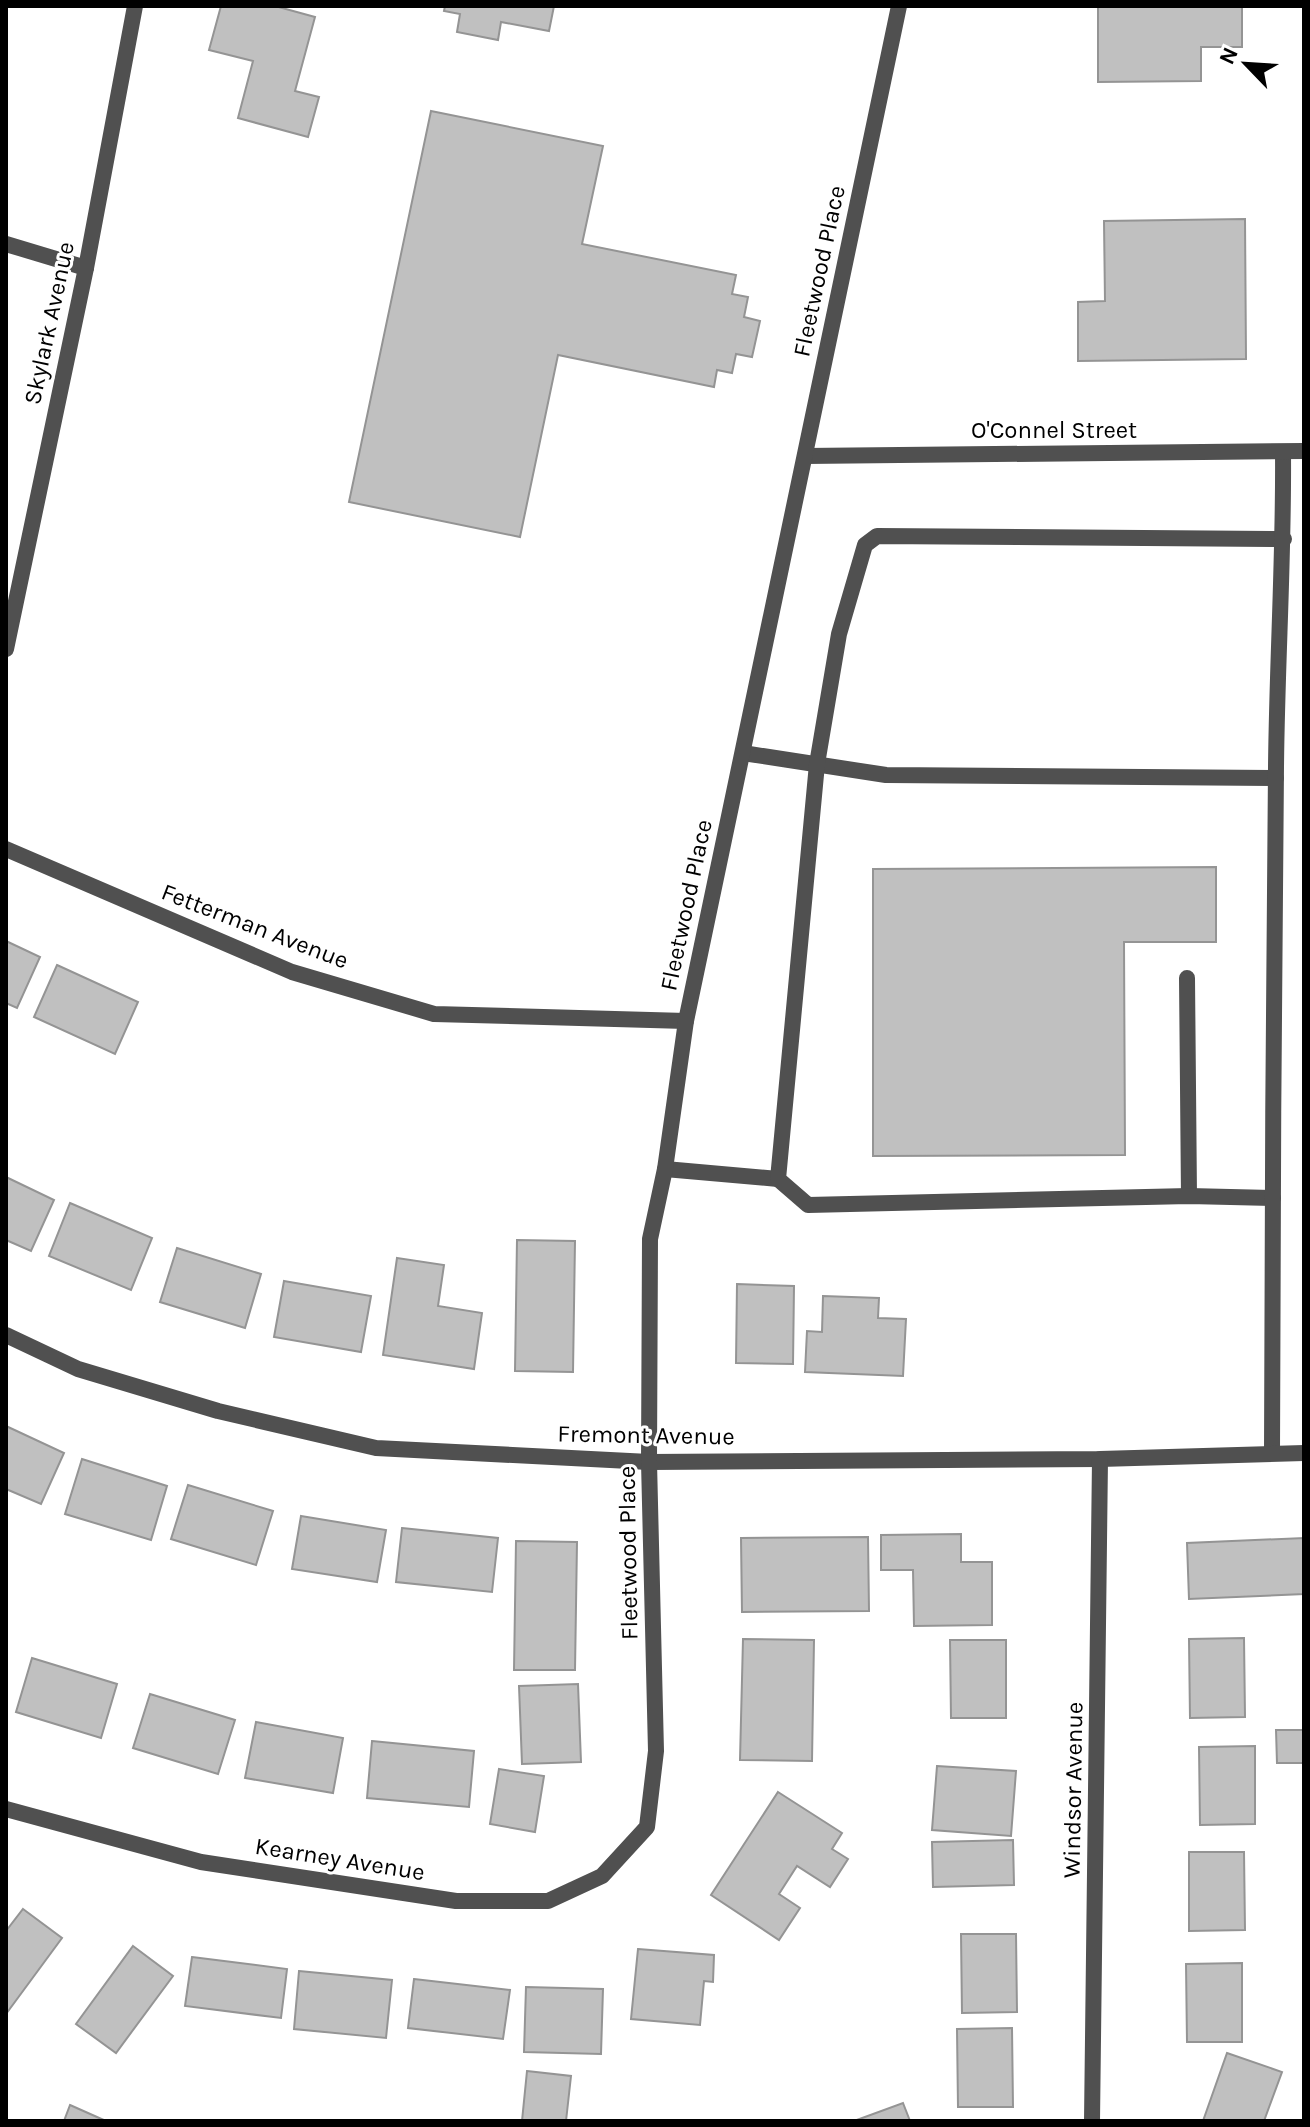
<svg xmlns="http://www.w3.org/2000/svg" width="1310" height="2127" font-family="Karla,sans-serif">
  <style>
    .building { fill: #c0c0c0; stroke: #949494; stroke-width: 2 }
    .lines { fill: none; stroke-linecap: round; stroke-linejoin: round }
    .lane { stroke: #505050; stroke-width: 16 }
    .street { stroke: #505050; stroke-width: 16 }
    .labels { text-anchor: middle; stroke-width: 6; stroke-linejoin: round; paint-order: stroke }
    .street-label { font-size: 24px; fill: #000; stroke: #fff }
  </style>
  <rect width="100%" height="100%" fill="#fff"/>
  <!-- building -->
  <g class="building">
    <path d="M221,6H275L315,17L295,91L319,97L308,137L238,118L253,61L209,50Z"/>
    <path d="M445,6H554L549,31L501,22L498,40L457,32L460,14L444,11Z"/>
    <path d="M1098,6H1242V47H1201V81L1098,82Z"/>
    <path d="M431,111L603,146L582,244L736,275L732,294L748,297L744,317L760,321L752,357L736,354L732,373L717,370L714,387L558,355L520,537L349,502Z"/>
    <path d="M1245,219L1246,359L1078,361V302L1105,301L1104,221Z"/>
    <path d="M1216,867V942H1124L1125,1155L873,1156V869Z"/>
    <path d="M6,941L40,957L17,1008L6,1003Z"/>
    <path d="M57,965L138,1002L115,1054L34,1017Z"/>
    <path d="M6,1177L54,1200L31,1251L6,1240Z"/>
    <path d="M70,1203L152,1238L131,1290L49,1256Z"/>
    <path d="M517,1240L575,1241L573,1372L515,1371Z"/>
    <path d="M177,1248L261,1274L245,1328L160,1302Z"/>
    <path d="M397,1258L444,1265L438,1306L482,1313L474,1369L383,1355Z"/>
    <path d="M284,1281L371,1296L361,1352L274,1337Z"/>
    <path d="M737,1284L794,1286L793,1364L736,1363Z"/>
    <path d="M823,1296L879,1298L878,1318L906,1319L903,1376L805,1372L807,1331L822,1332Z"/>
    <path d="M6,1426L64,1453L41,1504L6,1489Z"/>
    <path d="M82,1459L167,1486L151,1540L65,1514Z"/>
    <path d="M188,1485L273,1511L256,1565L171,1539Z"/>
    <path d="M301,1516L386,1530L377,1582L292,1569Z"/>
    <path d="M402,1528L498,1538L492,1592L396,1582Z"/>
    <path d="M961,1534V1562H992V1625L914,1626L913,1570H881V1535Z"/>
    <path d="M868,1537L869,1611L742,1612L741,1538Z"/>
    <path d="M1304,1538V1594L1189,1599L1187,1543Z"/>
    <path d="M516,1541L577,1542L575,1670H514Z"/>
    <path d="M1244,1638L1245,1717L1190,1718L1189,1639Z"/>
    <path d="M743,1639L814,1640L812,1761L740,1760Z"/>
    <path d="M950,1640H1006V1718H951Z"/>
    <path d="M32,1658L117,1684L101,1738L16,1712Z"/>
    <path d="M578,1684L581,1762L522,1764L519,1686Z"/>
    <path d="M150,1694L235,1720L218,1774L133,1748Z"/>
    <path d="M256,1722L343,1738L333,1793L245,1778Z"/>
    <path d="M1276,1730H1304V1763H1277Z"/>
    <path d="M372,1741L474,1751L469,1807L367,1798Z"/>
    <path d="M1255,1746V1824L1200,1825L1199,1747Z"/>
    <path d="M937,1766L1016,1771L1011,1836L932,1830Z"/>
    <path d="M499,1769L544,1776L535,1832L490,1824Z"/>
    <path d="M778,1792L842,1833L832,1849L848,1859L830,1887L797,1866L779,1894L800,1908L779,1940L711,1895Z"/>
    <path d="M1013,1840L1014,1885L933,1887L932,1842Z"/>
    <path d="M1189,1852H1244L1245,1930L1189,1931Z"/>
    <path d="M23,1909L62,1938L6,2014V1931Z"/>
    <path d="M961,1934H1016L1017,2012L962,2013Z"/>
    <path d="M133,1946L173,1976L116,2053L76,2024Z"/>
    <path d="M638,1949L714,1955L713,1982L704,1981L700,2025L631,2019Z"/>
    <path d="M192,1957L287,1969L281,2018L185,2006Z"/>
    <path d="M1242,1963V2042H1187L1186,1964Z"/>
    <path d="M299,1971L392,1980L386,2038L294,2029Z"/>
    <path d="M414,1979L510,1990L503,2039L408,2028Z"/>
    <path d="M526,1987L603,1989L601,2054L524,2052Z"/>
    <path d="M1012,2028L1013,2107H958L957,2029Z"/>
    <path d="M1227,2053L1282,2072L1264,2121H1203Z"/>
    <path d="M527,2071L571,2076L566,2121H522Z"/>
    <path d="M903,2103L910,2121H854Z"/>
    <path d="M70,2105L106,2121H64Z"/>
  </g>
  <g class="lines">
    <!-- lane -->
    <g class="lane">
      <path d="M743,753L886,775L1276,778"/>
      <path d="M1187,978L1189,1196"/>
      <path d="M665,1169L778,1179"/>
      <path d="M1273,1198L1189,1196L808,1205L778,1179L817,764L839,634L865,545L877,536L1284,539"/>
      <path d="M1272,1453C1273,1224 1273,996 1276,767C1277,662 1284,557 1283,452"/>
    </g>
    <!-- street -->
    <g class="street">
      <path d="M6,244L86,268"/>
      <path d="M805,456L1304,451"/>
      <path d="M6,649L86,268L135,6"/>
      <path d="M6,849L292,972L434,1014L686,1021"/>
      <path d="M6,1335L78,1369L218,1411L376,1448L649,1462L1100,1459L1304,1453"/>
      <path d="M6,1809L201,1862L456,1901H548L602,1876L647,1827L656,1751L649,1462L650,1239L665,1169L686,1021L899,6"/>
      <path d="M1092,2121L1100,1459"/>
    </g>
  </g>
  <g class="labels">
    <!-- street labels -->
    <g class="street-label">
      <text transform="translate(819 271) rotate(-78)" y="8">Fleetwood Place</text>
      <text transform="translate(49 323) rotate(-78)" y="8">Skylark Avenue</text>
      <text x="1054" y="438">O'Connel Street</text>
      <text transform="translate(686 905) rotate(-78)" y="8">Fleetwood Place</text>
      <text transform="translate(255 926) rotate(21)" y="8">Fetterman Avenue</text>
      <text transform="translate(646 1435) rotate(1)" y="8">Fremont Avenue</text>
      <text transform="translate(628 1553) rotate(-91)" y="8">Fleetwood Place</text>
      <text transform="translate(1073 1790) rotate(-89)" y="8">Windsor Avenue</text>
      <text transform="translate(340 1859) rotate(9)" y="8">Kearney Avenue</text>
    </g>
  </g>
  <!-- border -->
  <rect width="1310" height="2127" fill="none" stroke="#000000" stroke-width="16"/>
  <!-- north arrow -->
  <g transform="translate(1246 64) rotate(295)" stroke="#ffffff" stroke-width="6" paint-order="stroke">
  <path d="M0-6L14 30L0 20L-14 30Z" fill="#000000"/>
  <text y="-12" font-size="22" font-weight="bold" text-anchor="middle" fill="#000000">N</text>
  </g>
</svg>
